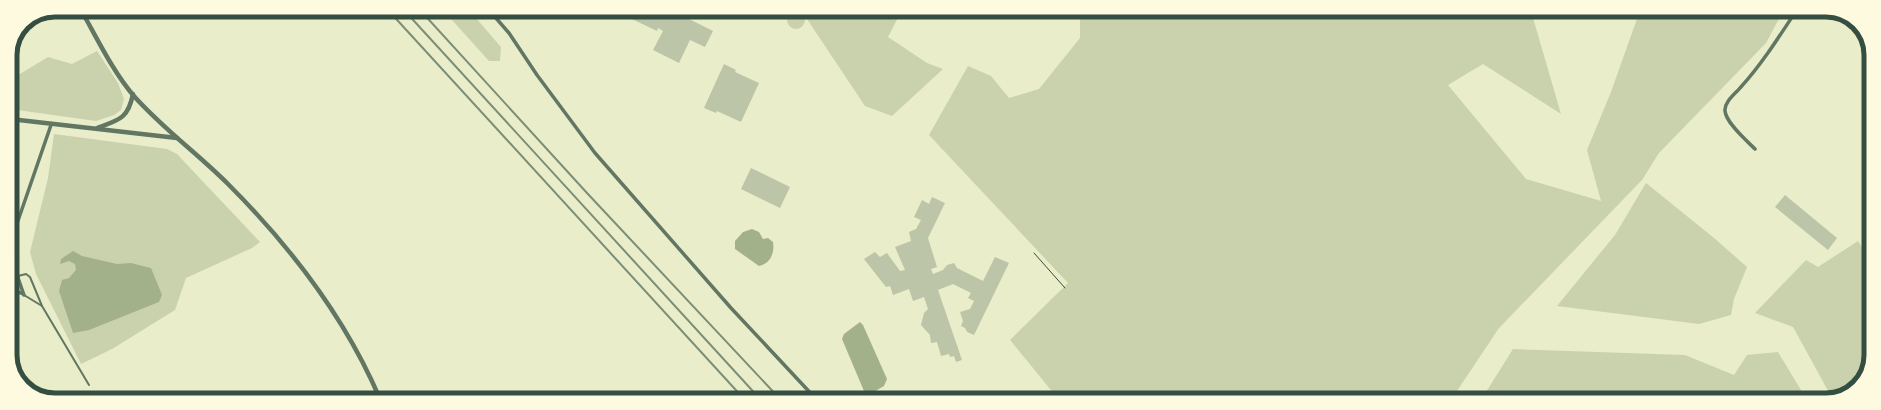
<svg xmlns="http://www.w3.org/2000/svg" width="1881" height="410" font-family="'Roboto Condensed',sans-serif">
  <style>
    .green { fill: #cad2ad }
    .water { fill: #a3b18a }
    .building { fill: #bcc5a7 }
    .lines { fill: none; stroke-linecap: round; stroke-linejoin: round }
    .path { stroke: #344e41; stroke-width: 1 }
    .service { stroke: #617663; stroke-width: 2 }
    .minor { stroke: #617663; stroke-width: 3.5 }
    .tertiary { stroke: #617663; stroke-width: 4.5 }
    .rail { stroke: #7c8e77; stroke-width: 2 }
    .rim { fill: none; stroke: #344e41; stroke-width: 5 }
  </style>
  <rect width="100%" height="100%" fill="#e9edc9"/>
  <!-- green -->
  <g class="green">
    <path d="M443,10H469L501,47L500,61H489Z"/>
    <path d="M801,10H902L888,37L927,63L943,69L892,116L865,106Z"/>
    <path d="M1080,10L1531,11L1561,114L1483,64L1448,85L1526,179L1601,201L1587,150L1611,92L1638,16L1634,11H1783L1766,43L1659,153L1642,180L1499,328L1451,400H1059L1010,340L1068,283L929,135L968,66L991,76L1009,98L1039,89L1080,38Z"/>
    <circle cx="796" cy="20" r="9"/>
    <path d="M97,51L118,83L124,99L121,110L114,115L96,121L10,109V73L15,77L48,57L72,64Z"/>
    <path d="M54,134L167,149L177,154L260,242L252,248L186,278L175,310L112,349L81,364L36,274L30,252L48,178Z"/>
    <path d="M1646,183L1714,238L1747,267L1734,299L1731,315L1699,324L1557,306L1615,235Z"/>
    <path d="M1858,241L1862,247L1866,246L1870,257V364L1856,389L1832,398L1793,327L1755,313L1806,260L1818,267Z"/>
    <path d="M1513,349L1685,355L1734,375L1747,355L1778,352L1807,400H1481Z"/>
  </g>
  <!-- water -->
  <g class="water">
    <path d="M752,229L759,232L763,239L768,238L773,242C775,253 770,264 759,266L735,249V241L743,232Z"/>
    <path d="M73,251L82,256L117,264L131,263L151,268L162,295L159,302L89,330L73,333L59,291L62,280L69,278L76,270L75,264L69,261L60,264L61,259Z"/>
    <path d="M860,322L863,325L887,379L884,386L870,394L864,391L842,339L844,334Z"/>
  </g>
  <!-- building -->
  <g class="building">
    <path d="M607,10H610L607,16L605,14Z"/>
    <path d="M613,10H651L654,12L655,10H671L713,31L705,47L690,40L679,63L653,50L663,31L658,28L657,31Z"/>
    <path d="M724,64L736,70L735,72L759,83L741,122L717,111L716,113L704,108Z"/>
    <path d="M751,168L790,187L780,208L741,189Z"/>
    <path d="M1785,195L1837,238L1828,250L1775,207Z"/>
    <path d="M932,197L945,203L928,238L937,267L931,269L933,274L943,270L947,265L954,263L957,268L983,281L995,257L1009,263L974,335L967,332L965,328L961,326L963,321L960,312L970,309L974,301L968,298L971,293L953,284L938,290L962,360L956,362L954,356L950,357L949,354L941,356L937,342L931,343L930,335L921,325L924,313L928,309L924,297L913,301L909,289L893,295L890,286L886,287L864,259L875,252L880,257L887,253L900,271L905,270L895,247L911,241L909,232L916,229L921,220L914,217L922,200L929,204Z"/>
  </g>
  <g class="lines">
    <!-- path -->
    <path class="path" d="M1034,253L1065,288"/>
    <!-- service -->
    <g class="service">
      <path d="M18,276L26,274L30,277L42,306L89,385"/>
      <path d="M24,295L42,306"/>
    </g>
    <!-- minor -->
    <g class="minor">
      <path d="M489,10L509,33L537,75L595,153L731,308L817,400"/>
      <path d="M1755,149C1747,141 1726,123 1725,111C1724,102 1735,94 1740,88C1761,65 1779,37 1796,11"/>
      <path d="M10,288L23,294"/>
      <path d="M24,295C17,276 11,258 12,238L51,125"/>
    </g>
    <!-- tertiary -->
    <g class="tertiary">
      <path d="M81,10C97,38 112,70 133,95C162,128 197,153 228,184C290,246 345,317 380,399"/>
      <path d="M10,119L177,138"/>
      <path d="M97,128C119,120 128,119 133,94"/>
    </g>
    <!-- rail -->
    <g class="rail">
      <path d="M388,10L745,400"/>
      <path d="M404,10L761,400"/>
      <path d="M420,10L587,193L781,400"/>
    </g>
  </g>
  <!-- crop -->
  <path d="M0 0H1881V410H0ZM55 17H1826A38 38 0 0 1 1864 55V355A38 38 0 0 1 1826 393H55A38 38 0 0 1 17 355V55A38 38 0 0 1 55 17Z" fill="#fefae0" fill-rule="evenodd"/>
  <path class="rim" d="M55 17H1826A38 38 0 0 1 1864 55V355A38 38 0 0 1 1826 393H55A38 38 0 0 1 17 355V55A38 38 0 0 1 55 17Z"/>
</svg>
